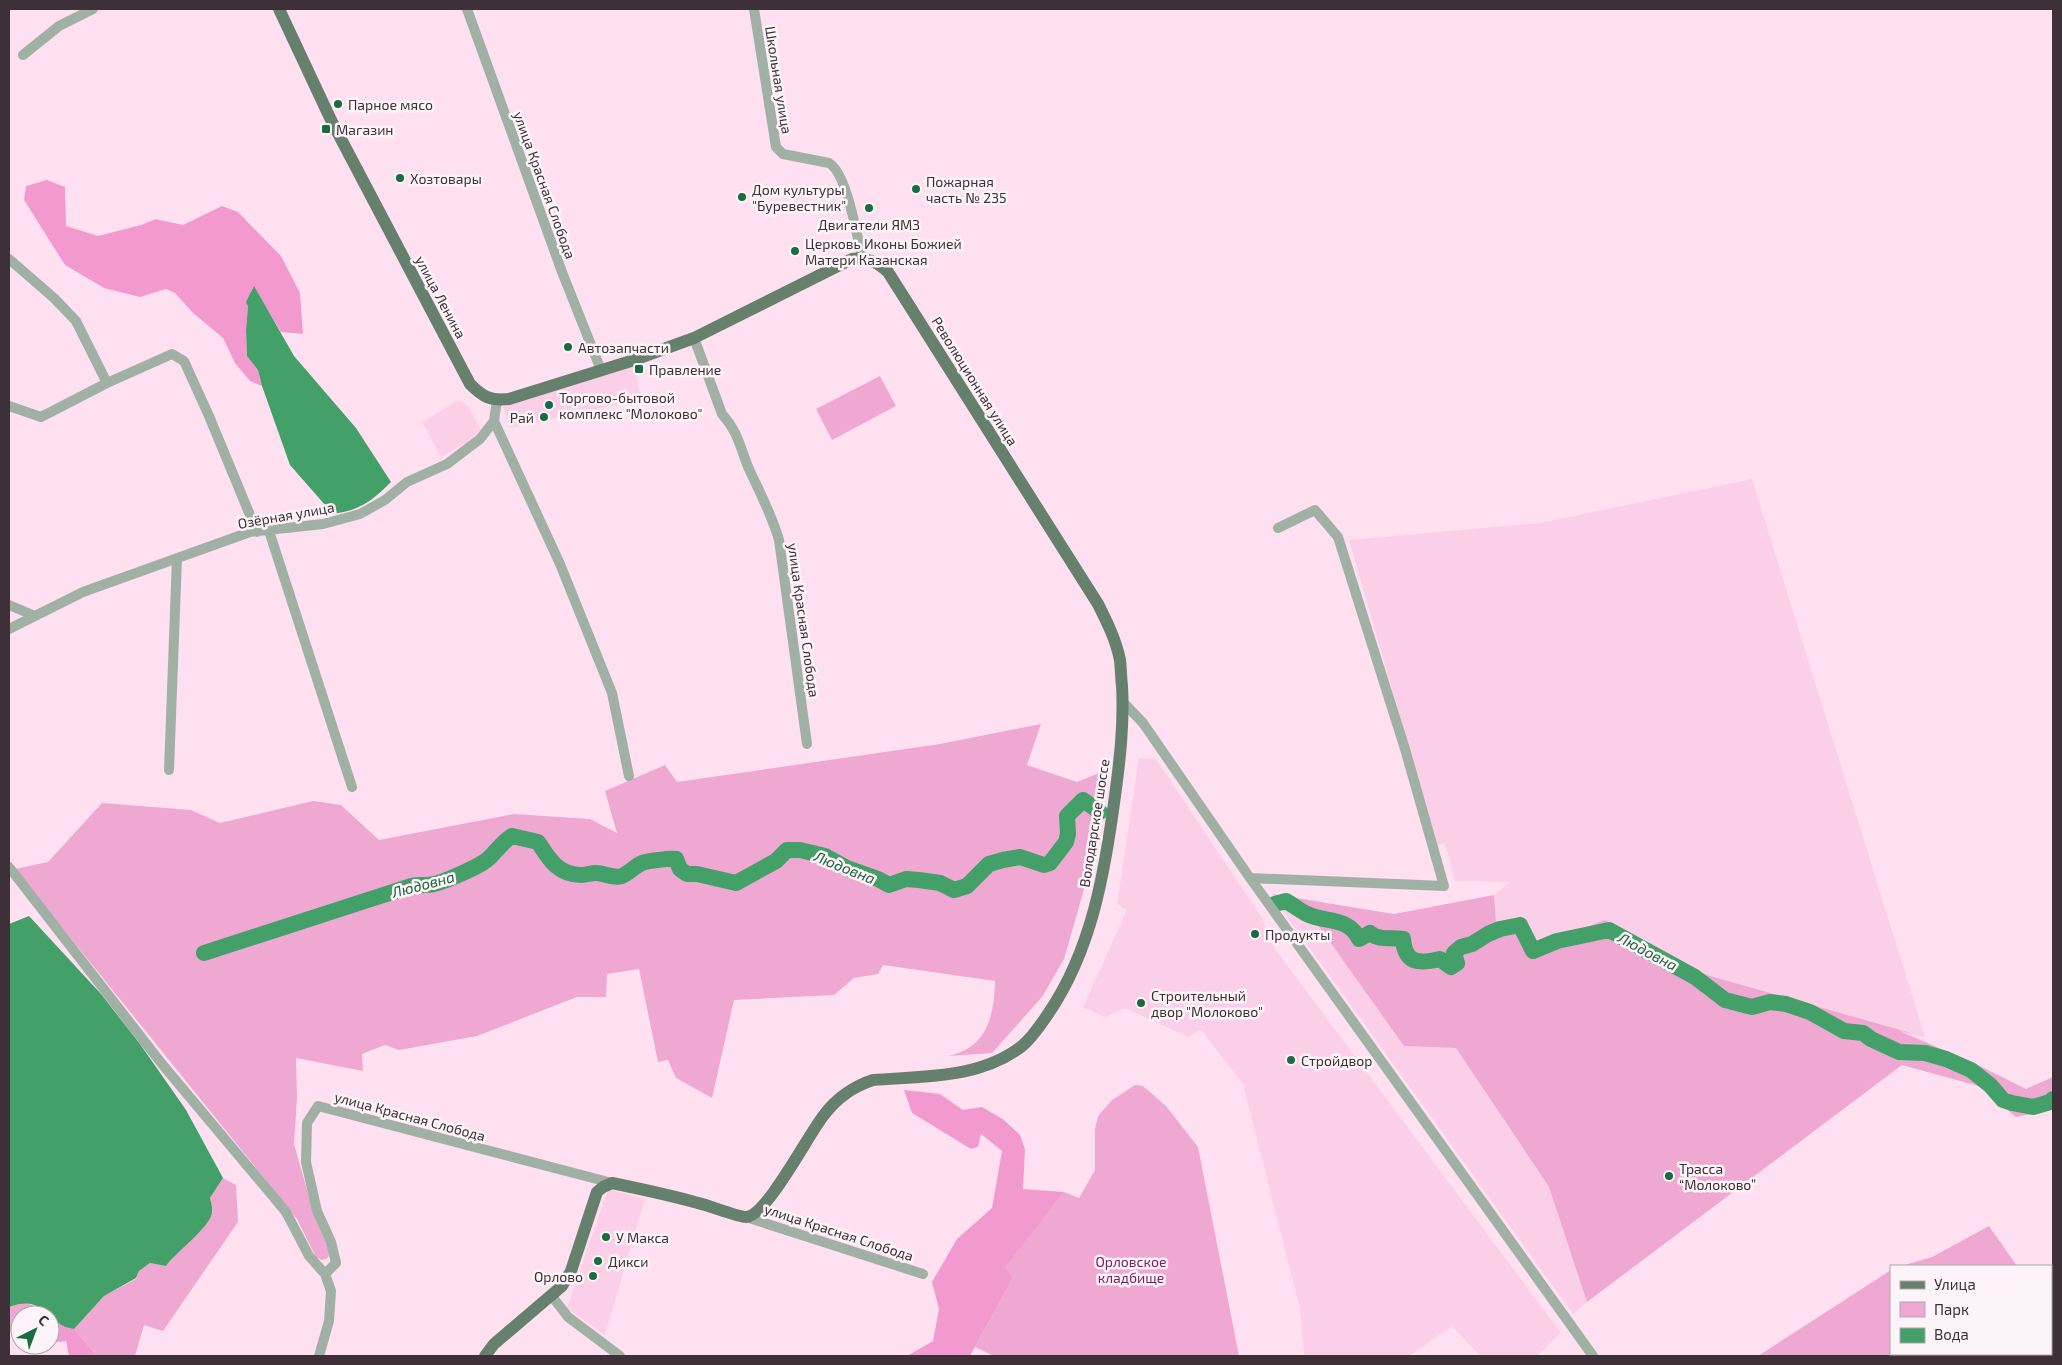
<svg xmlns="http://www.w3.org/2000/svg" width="2062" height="1365" font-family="'Exo 2',sans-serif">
	<rect width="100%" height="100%" fill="#fee0f0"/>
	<path fill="#fbcfe8" d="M634 365 641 399 510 428 503 406Z
		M459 400 468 406 481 430 467 442 441 457 422 422Z
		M1752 479 1925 1037 1700 973 1606 920 1534 947 1496 922 1494 895 1510 882 1455 881 1445 843 1437 845 1349 540 1540 523Z
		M1139 758 1156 759 1262 918 1275 949 1561 1333 1537 1356H1480L1452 1326 1409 1356H1304L1300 1309 1243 1084 1201 1030 1188 1037 1125 1008 1105 1017 1083 1007 1127 910 1117 904Z
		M1288 904 1315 921 1404 1046 1456 1048 1549 1187 1587 1302 1573 1314 1281 908Z
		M608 1189 645 1199 605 1335 567 1308Z"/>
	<path fill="#eea8d1" d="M880 376 896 406 832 440 816 409Z
		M1041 724 1027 765 1077 782 1104 771 1085 886 1064 959 1042 997 992 1053 948 1056C987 1048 994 1017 995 981L883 965 878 974 854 978 834 995 734 1000 712 1098 676 1078 668 1060 658 1062 639 969 607 974 606 997H577L477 1036 399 1050 385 1045 362 1054 363 1071 296 1058 297 1098 294 1144 315 1218 330 1252 328 1258 322 1260 316 1257 297 1219 15 869 48 862 102 803 191 810 220 823 313 801 341 805 379 840 514 814 590 819 617 833 605 791 665 765 677 782 940 744Z
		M1272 894 1394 914 1494 895 1496 922 1523 919 1534 947 1605 920 1700 973 1925 1037 1900 1031 1978 1065 2026 1089 2053 1077V1106L2037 1113 2016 1117 1978 1086 1902 1065 1587 1302 1549 1187 1456 1048 1404 1046 1315 921Z
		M1135 1085 1143 1086 1166 1106 1198 1147 1239 1356H994L975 1347 1013 1278 1004 1267 1064 1192 1079 1198 1095 1170V1129L1098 1116 1112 1100Z
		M223 1178 236 1185 238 1222 163 1331 144 1325 135 1356H97L74 1329 104 1296 136 1279 139 1271 150 1263 166 1266 213 1212 210 1198Z
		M1989 1226 2017 1266H1901L1932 1257Z
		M1891 1270V1354H2032L2031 1356H1758Z
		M23 1302 41 1308 40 1315H20V1331L9 1332V1307Z"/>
	<path fill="#f29acf" d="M47 180 65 187 66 226 98 236 141 225 156 219 183 225 222 206 238 212 281 256 300 293 303 334 281 332 253 287 248 306 246 330 247 356 258 370 262 386 250 381 235 363 223 338 193 313 175 293 166 289 140 297 104 288 65 265 24 200 26 186Z
		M904 1090 940 1094 963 1110 982 1107 1004 1120 1020 1135 1025 1149 1023 1189 1064 1192 1005 1267 1013 1278 970 1356H907L933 1341 939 1309 932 1282 957 1239 992 1208 1002 1151 981 1134 978 1147 971 1149 912 1113Z
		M41 1308 68 1328 74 1329 97 1356H69L66 1341 50 1343V1315H40Z"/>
	<path fill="#42a068" d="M254 286 294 356 356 428 391 482C372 501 360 510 333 514L290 465 262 386 258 370 247 356 246 330 248 306 246 302Z
		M29 916 101 994 140 1044 186 1110 223 1178 210 1198C211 1202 213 1209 212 1213 209 1228 176 1252 166 1266L150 1263 139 1271 136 1278 104 1296 74 1329C47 1326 46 1293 9 1307V924Z"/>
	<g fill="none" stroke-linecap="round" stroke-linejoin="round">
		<path stroke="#42a068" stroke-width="16" d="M1275 904 1286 901C1293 905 1299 910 1307 914 1326 923 1349 917 1359 939L1370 933C1380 941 1390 937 1403 939 1405 964 1419 964 1440 959L1451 967 1457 963 1454 953 1461 947 1472 944 1488 934 1500 929 1520 925 1533 951 1557 941 1609 930 1695 977 1725 1000 1752 1007 1770 1002 1786 1004 1810 1012 1844 1031 1863 1033 1871 1039 1899 1052 1925 1053 1946 1059 1971 1070 1990 1085 2003 1100 2012 1103 2033 1107 2050 1102 2053 1099
			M204 953 411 886C419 884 427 886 434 884 444 882 475 868 484 862 494 856 499 844 512 836L538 842C549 859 558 875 581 875 586 875 591 873 596 873 605 873 613 879 622 876 629 873 635 866 642 863 647 861 670 858 676 859L680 869 687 874H697L736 883 776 861 787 850H800L825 856 847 868 878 879 889 885 906 879 919 880 940 883 954 890 967 886 989 864 1003 860 1020 857 1044 865 1050 863 1066 842 1068 834 1067 816 1083 800 1100 812"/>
		<path stroke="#a1b0a5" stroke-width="10" d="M467 9 562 272 601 370
			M754 9 776 147 783 154 829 163C847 173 857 237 862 257
			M23 55 59 26 93 9
			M9 259 54 298 76 321 107 383 172 354 184 361 209 416 257 532
			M694 338 722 414C739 433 740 448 749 469 760 493 772 515 779 540L807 744
			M497 400 494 421 560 564 612 693 629 776
			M9 406 41 417 107 383
			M269 531 352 787
			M9 605 35 616
			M9 629 83 592 250 532 323 524 360 514 385 500 407 482 447 464 480 439 494 421
			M1122 701 1143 723 1250 878 1593 1356
			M169 770 177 558
			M9 867 162 1064 286 1212 309 1256 325 1274 331 1291 329 1321 319 1356
			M1250 878 1444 886 1405 749 1338 537 1315 510 1278 528
			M746 1217 923 1274
			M325 1274 336 1263 331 1242 317 1211 306 1162 307 1123 318 1106 612 1183
			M551 1295 568 1317 620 1356"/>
		<path stroke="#65806d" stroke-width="12" d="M279 9 331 120 470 384C483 397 490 401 509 399L631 361 694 338 852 259C867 257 877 262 888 272L1098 604C1107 622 1116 640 1120 660 1121 669 1121 678 1122 686 1124 724 1120 759 1115 796 1105 871 1092 950 1048 1014 1041 1024 1032 1038 1022 1046 980 1079 923 1076 873 1080 854 1086 836 1099 824 1115 809 1133 767 1216 746 1217 738 1217 708 1205 698 1203 670 1195 641 1189 612 1183L603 1187 597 1192 571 1271 562 1286 494 1344 485 1356"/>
	</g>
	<g fill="#176d3f" stroke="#fcf4f8" stroke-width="2">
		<circle cx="338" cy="104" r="5"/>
		<rect x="321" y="124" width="10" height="10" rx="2.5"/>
		<circle cx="400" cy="178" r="5"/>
		<circle cx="916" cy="189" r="5"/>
		<circle cx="742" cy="197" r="5"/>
		<circle cx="869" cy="208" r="5"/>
		<circle cx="795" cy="251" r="5"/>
		<circle cx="568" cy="347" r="5"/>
		<rect x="634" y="364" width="10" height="10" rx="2.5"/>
		<circle cx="549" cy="405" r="5"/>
		<circle cx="544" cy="417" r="5"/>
		<circle cx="1255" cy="934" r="5"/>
		<circle cx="1141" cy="1003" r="5"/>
		<circle cx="1291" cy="1060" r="5"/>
		<circle cx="1669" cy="1176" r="5"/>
		<circle cx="606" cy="1237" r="5"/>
		<circle cx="598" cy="1261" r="5"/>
		<circle cx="593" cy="1276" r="5"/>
	</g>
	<g text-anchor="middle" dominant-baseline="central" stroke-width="5" stroke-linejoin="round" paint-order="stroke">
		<g font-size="14" fill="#3e3038" stroke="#fcf4f8">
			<text transform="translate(779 80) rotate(81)">Школьная улица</text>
			<text transform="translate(545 185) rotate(70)">улица Красная Слобода</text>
			<text transform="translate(441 297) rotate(62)">улица Ленина</text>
			<text transform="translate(975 381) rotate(58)">Революционная улица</text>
			<text transform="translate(286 515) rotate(-10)">Озёрная улица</text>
			<text transform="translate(804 620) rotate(82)">улица Красная Слобода</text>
			<text transform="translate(1094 823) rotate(-81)">Володарское шоссе</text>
			<text transform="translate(410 1116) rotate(15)">улица Красная Слобода</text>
			<text transform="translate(839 1232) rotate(18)">улица Красная Слобода</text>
		</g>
		<g font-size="14" fill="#3e3038" stroke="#fcf4f8" text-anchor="start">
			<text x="348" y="104">Парное мясо</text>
			<text x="336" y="129">Магазин</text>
			<text x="410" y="178">Хозтовары</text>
			<text x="926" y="181">Пожарная<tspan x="926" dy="16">часть № 235</tspan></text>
			<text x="752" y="189">Дом культуры<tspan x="752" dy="16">"Буревестник"</tspan></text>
			<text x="869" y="224" text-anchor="middle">Двигатели ЯМЗ</text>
			<text x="805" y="243">Церковь Иконы Божией<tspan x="805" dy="16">Матери Казанская</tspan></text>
			<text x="578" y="347">Автозапчасти</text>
			<text x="649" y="369">Правление</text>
			<text x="559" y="397">Торгово-бытовой<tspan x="559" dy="16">комплекс "Молоково"</tspan></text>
			<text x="534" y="417" text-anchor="end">Рай</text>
			<text x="1265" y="934">Продукты</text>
			<text x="1151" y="995">Строительный<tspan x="1151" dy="16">двор "Молоково"</tspan></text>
			<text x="1301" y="1060">Стройдвор</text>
			<text x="1679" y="1168">Трасса<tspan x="1679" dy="16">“Молоково”</tspan></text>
			<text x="616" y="1237">У Макса</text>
			<text x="608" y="1261">Дикси</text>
			<text x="583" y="1276" text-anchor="end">Орлово</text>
		</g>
		<g font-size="14" fill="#7e185f" stroke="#fcf4f8">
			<text x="1131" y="1261">Орловское<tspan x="1131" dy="16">кладбище</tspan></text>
		</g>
		<g font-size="15" font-style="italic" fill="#20633c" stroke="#fcf4f8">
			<text transform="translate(845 867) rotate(22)">Людовна</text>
			<text transform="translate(423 884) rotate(-15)">Людовна</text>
			<text transform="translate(1648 951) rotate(28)">Людовна</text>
		</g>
	</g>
	<rect width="2062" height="1365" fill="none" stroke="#3e3038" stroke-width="20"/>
	<rect x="1890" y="1265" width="162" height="90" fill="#fcf4f8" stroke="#b0a6ab"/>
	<rect x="1900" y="1281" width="25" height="8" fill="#65806d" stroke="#b0a6ab"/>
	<text x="1934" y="1290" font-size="15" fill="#3e3038">Улица</text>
	<rect x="1900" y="1302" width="25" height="15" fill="#eea8d1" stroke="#b0a6ab"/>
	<text x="1934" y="1315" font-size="15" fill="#3e3038">Парк</text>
	<rect x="1900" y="1328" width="25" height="15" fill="#42a068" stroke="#b0a6ab"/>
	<text x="1934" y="1340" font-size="15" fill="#3e3038">Вода</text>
	<g transform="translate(35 1330) rotate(42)"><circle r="24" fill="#fcf4f8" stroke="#b0a6ab"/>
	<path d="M0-4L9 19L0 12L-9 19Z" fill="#176d3f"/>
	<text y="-8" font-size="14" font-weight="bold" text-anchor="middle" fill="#3e3038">С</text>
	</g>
</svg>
